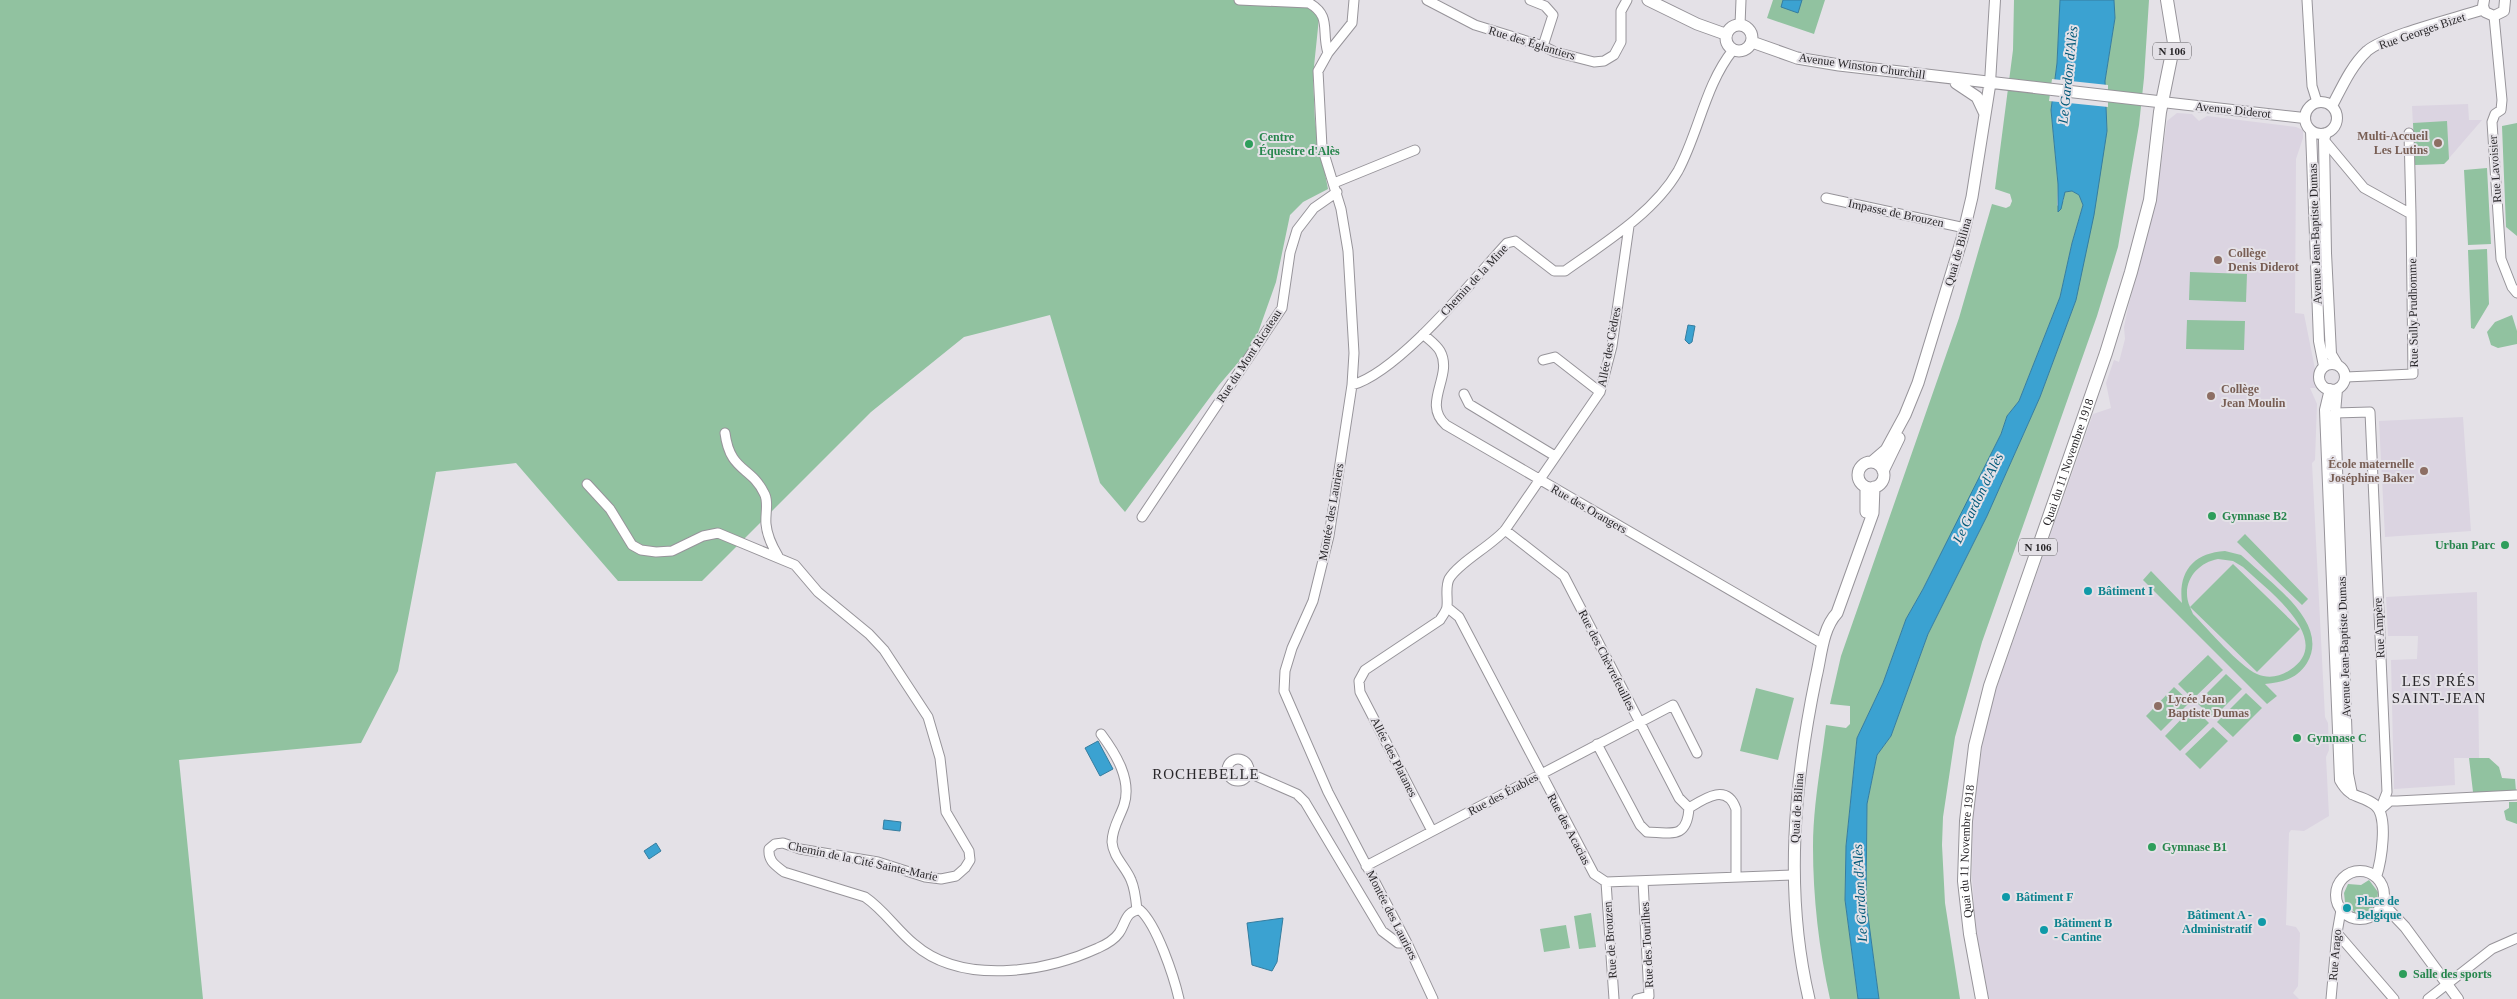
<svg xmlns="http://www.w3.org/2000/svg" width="2517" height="999" font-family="'Times New Roman',serif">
	<rect width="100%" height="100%" fill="#e4e1e7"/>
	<path fill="#dbd4e1" d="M2468 104 2469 120H2482L2444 164 2415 165 2412 106Z
		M2177 113 2192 114 2199 121 2207 116 2296 127 2303 130V138L2296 159 2295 313 2304 314 2315 369 2316 388H2310L2317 404 2315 460 2312 463 2325 717 2328 723 2329 750 2326 757 2329 816 2304 831 2291 830 2289 833 2286 925 2296 927 2300 933 2298 986 2293 993 2299 999H1989L1976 930 1972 878 1973 815 1983 740 1994 695 2093 414 2111 408 2106 383 2114 360 2119 362 2125 339 2124 327 2128 308 2157 193 2167 121Z
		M2463 417 2471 531 2385 537 2379 421Z
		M2477 592 2479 758H2454L2455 785 2394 789 2391 660 2417 659 2418 636H2388L2386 597Z"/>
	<path fill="#91c2a0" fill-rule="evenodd" d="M0 0H1302L1312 6 1319 18 1313 76 1315 122 1328 189 1303 202 1290 215 1276 282 1254 344 1219 385 1125 512 1100 483 1050 315 964 337 871 412 702 581H618L516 463 436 472 398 671 361 743 179 760 203 999H0Z
		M1773 0H1825L1814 34 1767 18Z
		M2014 0H2060L2057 63 2051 110 2058 184 2057 206 2064 200V192L2072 191 2079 195 2083 205 2072 243 2060 297 2019 401 2007 416 2001 434 1923 589 1906 619 1883 683 1857 738 1846 846 1845 900 1858 999H1830C1819 949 1813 898 1813 847 1813 806 1821 765 1826 725L1846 728 1850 724V706L1830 704 1841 656 1959 318 1992 204 2006 208 2010 206 2012 201 2010 194 1995 189 2013 50Z
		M2114 0H2149L2144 78 2139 125 2118 247 2097 316 1982 642 1955 737 1943 817 1942 845 1945 903 1960 999H1879L1866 902 1867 804 1877 755 1891 736 1928 634 1987 516 2040 397 2076 300 2107 131 2105 81 2115 18Z
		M2447 121 2449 159 2444 164 2415 165 2413 123Z
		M2517 123V236L2506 227 2502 126Z
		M2487 168 2491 244 2468 245 2464 170Z
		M2487 249 2489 304 2474 329 2471 328 2468 250Z
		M2190 272 2247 274 2246 302 2189 300Z
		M2512 315 2517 331V344L2498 348 2491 345 2487 332 2495 322Z
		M2187 320 2245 321 2244 350 2186 349Z
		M2245 534 2308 599 2302 605 2237 542Z
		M2225 551 2241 555 2249 562C2274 586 2330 624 2307 663 2297 679 2283 682 2265 684L2277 696 2267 704 2143 580 2151 571 2182 603C2178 572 2193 553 2225 551ZM2218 559 2233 561 2243 567C2265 588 2337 640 2290 670 2280 677 2268 679 2257 674 2239 666 2208 629 2193 614L2190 607 2257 672 2300 629 2233 564 2190 607C2180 584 2196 563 2218 559Z
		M2208 655 2223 670 2193 699 2178 684Z
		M2226 674 2242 689 2213 718 2197 703Z
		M2174 687 2190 702 2161 731 2146 716Z
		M1756 688 1794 698 1778 760 1740 751Z
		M2246 693 2262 708 2233 737 2217 722Z
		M2193 707 2209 723 2180 751 2165 736Z
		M2213 727 2228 741 2200 769 2185 754Z
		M2469 758H2489L2499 767 2502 778 2515 779 2516 791 2490 794 2473 792Z
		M2509 802H2517V824L2506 820 2504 811 2509 808Z
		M2369 880 2378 892 2377 902 2370 911 2355 913 2345 902 2344 893 2348 884 2361 885Z
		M1591 913 1596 947 1579 949 1574 916Z
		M1566 925 1570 948 1544 952 1540 929Z"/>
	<path fill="#3ba2d1" stroke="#367d9f" d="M1783 0H1802L1798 13 1781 7Z
		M2060 0H2114L2115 18 2105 81 2107 131 2094 215 2076 300 2040 397 1987 516 1928 634 1891 736 1877 755 1867 804 1866 901 1879 999H1858L1845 900 1846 846 1857 738 1883 683 1906 619 1923 589 2001 434 2007 416 2019 401 2060 297 2072 243 2083 205 2079 195 2072 191 2065 192 2061 209 2058 212V184L2051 110 2057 63Z
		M1688 325 1695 326 1692 342 1689 344 1685 340Z
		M1098 741 1113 769 1100 776 1085 748Z
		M884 820 901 822 900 831 883 829Z
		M656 843 661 851 649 859 644 851Z
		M1283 918 1277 962 1272 971 1252 965 1247 923Z"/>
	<path fill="#e4e1e7" d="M2052 79 2108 85V107L2049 101Z"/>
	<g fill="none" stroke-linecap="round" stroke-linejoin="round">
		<g stroke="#97949a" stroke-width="11">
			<path id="minor" d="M1239 0 1309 3C1332 16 1321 31 1328 53
				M1354 0 1352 23 1328 53 1318 71 1322 147 1341 209 1348 251 1354 353 1352 385 1329 536 1313 601 1292 648 1285 671 1284 691 1328 792 1407 943 1433 999
				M1427 0 1475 25 1543 46 1555 52 1594 62 1604 61 1614 55 1621 42V11L1627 0
				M1530 0 1545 6 1553 15 1543 46
				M2307 0 2312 86 2317 102
				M2494 16 2502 100 2501 110 2495 114 2492 122 2501 259 2512 287 2517 293
				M1740 25 1741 0
				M2409 133 2411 214
				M2324 140 2364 188 2411 214 2413 374 2346 377
				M1334 183 1415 150
				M1826 198 1965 228
				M1423 334C1428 339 1436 344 1440 351 1454 376 1421 403 1446 425L1823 644
				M1543 360 1555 357 1600 392
				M1352 385C1399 372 1473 280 1507 243L1515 241 1554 271H1565C1603 244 1654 213 1678 171 1699 132 1705 85 1733 50
				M1464 394 1469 404 1555 456
				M2335 413 2370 412 2387 792 2380 810
				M725 433C730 472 751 466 764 493 769 501 765 515 766 524 767 536 772 546 778 556
				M587 484 610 509 632 545 641 550 656 552 672 551 703 536 718 533 795 565 818 592 869 634 884 650 928 717 940 758 946 812 969 851 970 860 965 868 956 876 941 879 925 877 878 862 800 849 783 843 775 844 769 849C768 861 775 865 784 872L865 897C884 910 896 929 914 944 961 985 1044 973 1098 948 1105 945 1114 940 1119 933 1126 923 1125 911 1140 910 1157 925 1174 977 1179 999
				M1142 517 1282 308 1290 253 1297 230 1314 208 1337 192
				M1505 530 1564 576 1679 798 1689 808C1687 839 1672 833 1647 832L1640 825 1597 744
				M1448 608 1459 617 1594 874 1606 882 1793 875
				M1101 734C1116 754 1132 780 1124 805 1120 817 1112 828 1112 842 1113 857 1126 867 1131 880 1135 889 1136 900 1137 910
				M1227 770a11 11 0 1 1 22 0a11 11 0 1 1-22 0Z
				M1249 773 1297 794 1305 802 1382 931 1398 943H1407
				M1689 808C1705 798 1727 783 1736 809V877
				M2382 808 2390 801H2397L2517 795
				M1432 831 1360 692 1359 681 1365 670 1440 620C1442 616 1447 611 1447 606 1448 597 1445 588 1449 579 1458 563 1491 546 1505 530L1600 392 1612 346 1629 226
				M1366 866 1673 705 1697 753
				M1606 882 1614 999
				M2337 933 2394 999
				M1637 999 1649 996 1643 881
				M2331 999 2337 933 2341 910
				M2428 999 2492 949 2517 938"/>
		</g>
		<g stroke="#97949a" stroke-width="12">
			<path id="tertiary" d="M2484 0 2483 6 2485 12 2494 16 2504 11 2505 0
				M1990 83 1995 0
				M2162 102 2304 118
				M2305 118a16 16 0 1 1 32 0a16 16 0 1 1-32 0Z
				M2332 106C2342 87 2351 66 2367 51 2386 35 2457 18 2484 9
				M2311 131 2319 341 2324 366
				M2326 133 2324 140 2326 253 2331 354 2337 364
				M2319 377a13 13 0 1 1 26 0a13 13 0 1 1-26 0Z
				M2330 389 2325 410 2340 780C2351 800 2361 794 2375 805 2389 816 2381 862 2376 877
				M2337 389 2335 413 2348 774 2352 794
				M2336 895a24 24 0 1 1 48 0a24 24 0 1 1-48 0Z
				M2383 904 2405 927 2458 999"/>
		</g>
		<g stroke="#97949a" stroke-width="13">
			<path id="secondary" d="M1648 0 1697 24 1725 34
				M1726 38a13 13 0 1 1 26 0a13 13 0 1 1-26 0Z
				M1752 42 1797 58 1839 65 2162 102
				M1956 83 1977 97 1985 114
				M1872 462 1886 450 1905 415 1918 383 1962 239 1972 197 1990 83
				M1858 475a13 13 0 1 1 26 0a13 13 0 1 1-26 0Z
				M1883 471 1899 438
				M1866 512V487
				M1809 999C1784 893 1794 783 1816 677 1821 657 1822 629 1837 613L1873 513 1874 487"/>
		</g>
		<g stroke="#97949a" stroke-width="14">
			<g id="primary">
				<path id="s1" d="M1982 999 1970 934 1964 881 1966 821 1975 746 1990 686 2106 353 2131 272 2150 200 2160 112 2174 43 2167 0"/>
			</g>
		</g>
		<use href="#minor" stroke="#fff" stroke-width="9"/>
		<use href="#tertiary" stroke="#fff" stroke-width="10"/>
		<use href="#secondary" stroke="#fff" stroke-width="11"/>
		<use href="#primary" stroke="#fff" stroke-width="12"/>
	</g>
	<g fill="#8d6e63" stroke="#e4e1e7" stroke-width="2">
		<circle cx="2438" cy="143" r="5"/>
		<circle cx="2218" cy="260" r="5"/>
		<circle cx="2211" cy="396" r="5"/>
		<circle cx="2424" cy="471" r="5"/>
		<circle cx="2158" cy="706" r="5"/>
	</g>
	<g fill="#2e9e5b" stroke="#e4e1e7" stroke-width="2">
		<circle cx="1249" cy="144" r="5"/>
		<circle cx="2212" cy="516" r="5"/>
		<circle cx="2505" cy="545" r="5"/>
		<circle cx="2297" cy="738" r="5"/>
		<circle cx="2152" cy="847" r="5"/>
		<circle cx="2403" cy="974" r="5"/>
	</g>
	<g fill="#0f9aa8" stroke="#e4e1e7" stroke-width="2">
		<circle cx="2088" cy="591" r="5"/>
		<circle cx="2006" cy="897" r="5"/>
		<circle cx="2347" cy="908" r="5"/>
		<circle cx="2262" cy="922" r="5"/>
		<circle cx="2044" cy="930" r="5"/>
	</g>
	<g text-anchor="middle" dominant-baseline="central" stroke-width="4" stroke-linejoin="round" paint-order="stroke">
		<g fill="#e4e1e7" stroke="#615f63" stroke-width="1">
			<rect x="2153" y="42.5" width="38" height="17" rx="4"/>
			<rect x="2019" y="538.5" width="38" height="17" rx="4"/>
		</g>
		<g font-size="11" font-weight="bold" fill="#29272a">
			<text x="2172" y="51">N 106</text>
			<text x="2038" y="547">N 106</text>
		</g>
		<g font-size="12" fill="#29272a" stroke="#e4e1e7">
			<text transform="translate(2422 31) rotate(-19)">Rue Georges Bizet</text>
			<text transform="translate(1532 43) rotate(17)">Rue des Églantiers</text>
			<text transform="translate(1862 66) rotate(8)">Avenue Winston Churchill</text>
			<text transform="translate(2233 110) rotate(6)">Avenue Diderot</text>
			<text transform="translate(2495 169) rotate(-94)">Rue Lavoisier</text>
			<text transform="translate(1896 213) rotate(12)">Impasse de Brouzen</text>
			<text transform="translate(2315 234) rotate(-92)">Avenue Jean-Baptiste Dumas</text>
			<text transform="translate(1958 252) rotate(-74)">Quai de Bilina</text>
			<text transform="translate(1474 280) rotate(-47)">Chemin de la Mine</text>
			<text transform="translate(2413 313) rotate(-91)">Rue Sully Prudhomme</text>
			<text transform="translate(1609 347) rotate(-79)">Allée des Cèdres</text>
			<text transform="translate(1249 356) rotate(-57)">Rue du Mont Ricateau</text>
			<text stroke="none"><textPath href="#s1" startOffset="554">Quai du 11 Novembre 1918</textPath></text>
			<text transform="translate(1589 509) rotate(30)">Rue des Orangers</text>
			<text transform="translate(1331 512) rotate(-80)">Montée des Lauriers</text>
			<text transform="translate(2379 628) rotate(-93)">Rue Ampère</text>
			<text transform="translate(2344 647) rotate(-92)">Avenue Jean-Baptiste Dumas</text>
			<text transform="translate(1607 660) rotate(63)">Rue des Chèvrefeuilles</text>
			<text transform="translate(1394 757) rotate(63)">Allée des Platanes</text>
			<text transform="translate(1503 794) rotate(-28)">Rue des Érables</text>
			<text transform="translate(1797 808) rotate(-86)">Quai de Bilina</text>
			<text transform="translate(1569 829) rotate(62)">Rue des Acacias</text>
			<text stroke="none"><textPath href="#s1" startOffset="149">Quai du 11 Novembre 1918</textPath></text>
			<text transform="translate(863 861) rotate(12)">Chemin de la Cité Sainte-Marie</text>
			<text transform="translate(1392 915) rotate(63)">Montée des Lauriers</text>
			<text transform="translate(1610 940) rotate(-94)">Rue de Brouzen</text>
			<text transform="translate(1647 945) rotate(-93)">Rue des Tourilhes</text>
			<text transform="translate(2335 955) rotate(-85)">Rue Arago</text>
		</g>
		<g font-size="12" font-weight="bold" fill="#785e54" stroke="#e4e1e7" text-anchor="start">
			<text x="2428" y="136" text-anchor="end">Multi-Accueil<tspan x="2428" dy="14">Les Lutins</tspan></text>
			<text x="2228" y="253">Collège<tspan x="2228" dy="14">Denis Diderot</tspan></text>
			<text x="2221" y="389">Collège<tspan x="2221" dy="14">Jean Moulin</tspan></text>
			<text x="2414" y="464" text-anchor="end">École maternelle<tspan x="2414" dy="14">Joséphine Baker</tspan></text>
			<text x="2168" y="699">Lycée Jean<tspan x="2168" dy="14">Baptiste Dumas</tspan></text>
		</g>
		<g font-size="12" font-weight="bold" fill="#27864d" stroke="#e4e1e7" text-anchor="start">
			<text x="1259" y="137">Centre<tspan x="1259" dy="14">Équestre d'Alès</tspan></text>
			<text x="2222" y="516">Gymnase B2</text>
			<text x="2495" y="545" text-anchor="end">Urban Parc</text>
			<text x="2307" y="738">Gymnase C</text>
			<text x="2162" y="847">Gymnase B1</text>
			<text x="2413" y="974">Salle des sports</text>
		</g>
		<g font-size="12" font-weight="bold" fill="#0d838f" stroke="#e4e1e7" text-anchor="start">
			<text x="2098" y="591">Bâtiment I</text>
			<text x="2016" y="897">Bâtiment F</text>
			<text x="2357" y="901">Place de<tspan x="2357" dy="14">Belgique</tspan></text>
			<text x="2252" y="915" text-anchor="end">Bâtiment A -<tspan x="2252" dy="14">Administratif</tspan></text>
			<text x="2054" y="923">Bâtiment B<tspan x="2054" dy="14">- Cantine</tspan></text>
		</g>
		<g font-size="14" font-style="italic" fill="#015878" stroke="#e4e1e7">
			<text transform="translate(2068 75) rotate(-84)">Le Gardon d'Alès</text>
			<text transform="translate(1978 498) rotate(-64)">Le Gardon d'Alès</text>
			<text transform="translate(1860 893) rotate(-93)">Le Gardon d'Alès</text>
		</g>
		<g font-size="15" letter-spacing="1" fill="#29272a" stroke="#e4e1e7">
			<text x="2439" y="681">LES PRÉS<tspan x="2439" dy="17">SAINT-JEAN</tspan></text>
			<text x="1206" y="774">ROCHEBELLE</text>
		</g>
	</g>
</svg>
